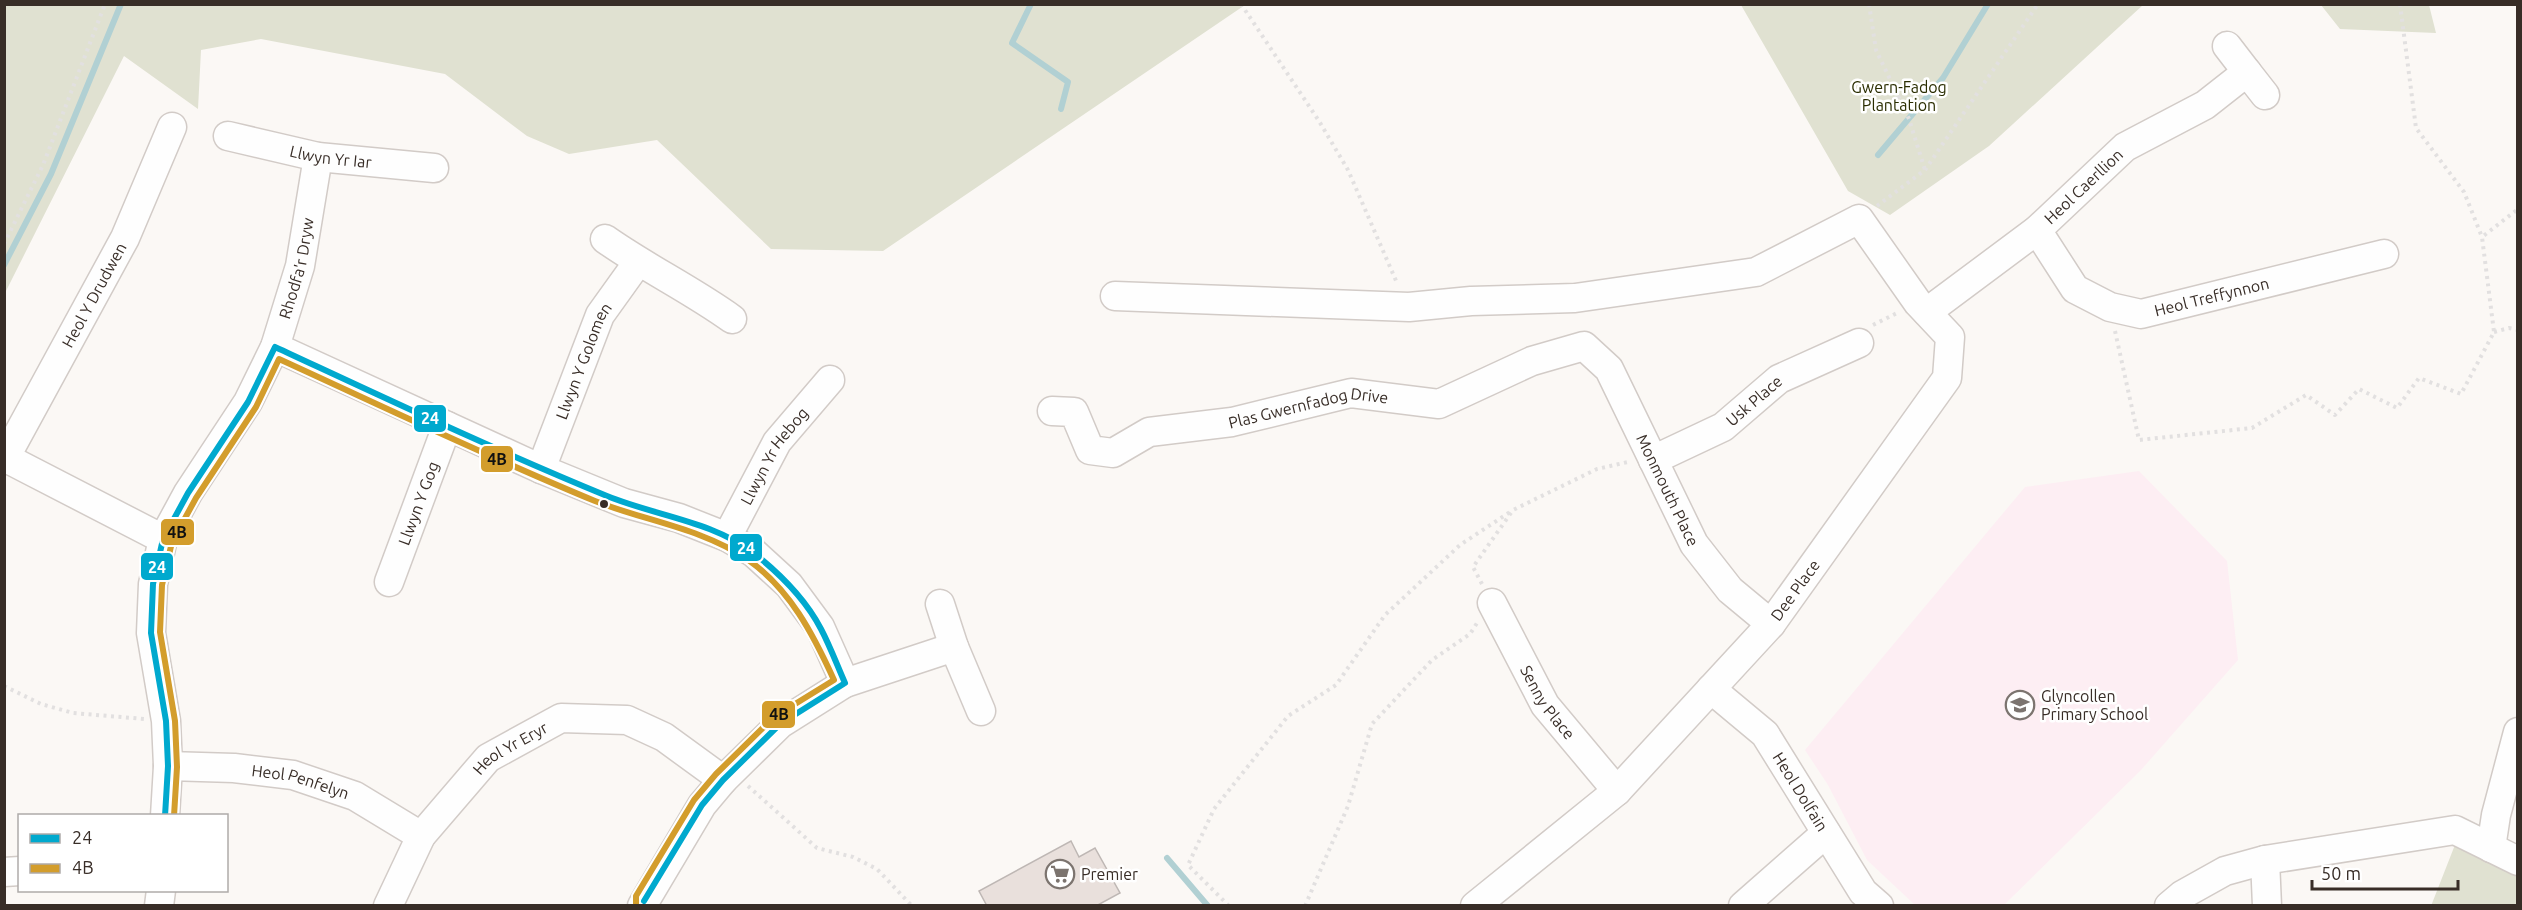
<svg xmlns="http://www.w3.org/2000/svg" width="2522" height="910" font-family="Ubuntu,sans-serif">
	<rect width="100%" height="100%" fill="#fbf8f5"/>
	<path fill="#fdeef3" d="M2139 471 2227 561 2238 660 2141 770 2004 905H1915L1867 860 1828 785 1805 750 2025 487Z"/>
	<path fill="#e0e1d1" d="M5 4H1245V5L883 251 771 249 657 140 569 154 527 136 445 74 261 39 201 50 198 109 124 56 5 293Z
		M1741 5H2143L1989 146 1890 215 1848 191Z
		M2321 5H2429L2436 33 2340 29Z
		M2460 832 2517 861V905L2431 906Z"/>
	<g fill="none" stroke-linecap="round" stroke-linejoin="round">
		<path stroke="#b1d0d3" stroke-width="6" d="M1031 4 1012 43 1068 82 1061 109
			M1878 155 1943 78 1988 4
			M4 265 51 174 121 4
			M1167 858 1208 906"/>
	</g>
	<path fill="#e9e0dc" stroke="#beb7b4" stroke-width="1.5" d="M1071 841 1079 857 1095 848 1120 893 1096 906H987L979 891Z"/>
	<g fill="none" stroke-linecap="round" stroke-linejoin="round">
		<g stroke="#d2cbc7" stroke-width="31">
			<g id="minor">
				<path d="M2227 46 2247 72"/>
				<path id="s1" d="M228 136 318 157 434 168"/>
				<path id="s2" d="M2037 230 2075 289 2110 307 2141 314 2384 254"/>
				<path d="M605 239C646 268 692 290 732 319"/>
				<path d="M1115 296 1409 307 1471 301 1575 298 1756 272 1859 219 1918 303 1950 337 1947 378 1771 624 1617 791 1475 906"/>
				<path id="s3" d="M1927 312 2037 230 2125 147 2205 105 2247 72 2265 95"/>
				<path d="M275 347 541 469 624 503 679 518 727 537 754 553 789 585 820 627 845 683"/>
				<path id="s4" d="M1052 411 1074 412 1090 450 1113 453 1149 432 1232 422 1351 393 1439 404 1532 361 1584 346 1609 369 1694 544 1730 590 1771 624"/>
				<path d="M6 458 163 539"/>
				<path id="s5" d="M4 460 125 238 172 127"/>
				<path id="s6" d="M1653 460 1723 427 1779 379 1859 343"/>
				<path id="s7" d="M541 469 600 315 638 262"/>
				<path id="s8" d="M727 537 777 442 830 380"/>
				<path id="s9" d="M389 582 447 426"/>
				<path id="s10" d="M1492 603 1545 705 1617 791"/>
				<path d="M940 604 954 647 981 711"/>
				<path id="s11" d="M1711 689 1765 734 1863 892 1879 906"/>
				<path id="s12" d="M168 766 234 768 293 775 355 796 421 836"/>
				<path id="s13" d="M165 816 168 766 166 721 151 633 153 584 163 539 188 493 248 402 275 347 300 266 318 157"/>
				<path d="M2491 848 2496 815 2518 732"/>
				<path d="M2265 860 2267 906"/>
				<path d="M4 872 20 871"/>
				<path d="M159 906 161 890"/>
				<path id="s14" d="M388 906 421 836 488 758 561 718 627 720 664 737 723 780"/>
				<path d="M642 906 702 805 723 780 780 724 845 683 954 647"/>
				<path d="M1743 906 1826 833"/>
				<path d="M2169 906 2182 895 2225 871 2265 860 2455 830 2518 861"/>
			</g>
		</g>
		<path stroke="#e2e0e0" stroke-width="4" stroke-dasharray="3 4.5" stroke-linecap="butt" d="M1241 4 1319 121 1348 170 1397 283
			M1869 4 1876 50 1909 119 1925 170
			M2400 4 2416 128 2464 192 2482 237
			M1877 206 1925 170 2038 4
			M4 244 43 165 105 4
			M1873 325 1899 312
			M2115 331 2139 440 2252 428 2306 395 2335 415 2359 389 2397 408 2419 378 2461 394 2494 332 2482 237 2518 209
			M2494 332 2509 328 2518 330
			M1482 584 1473 567 1513 510 1597 469 1628 462
			M4 686 41 704 73 713 145 719
			M748 786 817 848 853 857 877 869 912 906
			M1229 906 1188 865 1214 809 1288 716 1336 685 1385 615 1460 545 1510 512
			M1305 906 1348 806 1372 724 1432 660 1470 634 1477 623"/>
		<use href="#minor" stroke="#fefefe" stroke-width="28"/>
		<g stroke="#fff" stroke-width="10">
			<path id="bus-1" d="M275 347C385 398 495 450 607 496 656 516 713 521 755 554 780 574 806 600 821 629 830 646 837 665 845 683
				M165 816 168 766 166 721 151 633 153 584 163 539 188 493 248 402 275 347
				M644 901 702 805 723 780 780 724 845 683"/>
		</g>
		<g stroke="#fff" stroke-width="10">
			<path id="bus-2" d="M174 816 177 767 175 721 160 632 162 585 172 542 196 498 256 407 279 359C384 407 488 457 595 501 645 521 701 528 747 559 790 589 813 634 834 680L774 717 716 774 694 800 636 896V906"/>
		</g>
		<use href="#bus-1" stroke="#00a9ce" stroke-width="6"/>
		<use href="#bus-2" stroke="#d39d2c" stroke-width="6"/>
	</g>
	<defs>
		<g id="school-ring" transform="scale(1.5)"><circle r="9.5" fill="#fff" stroke="#7c746f" stroke-width="1.5"/><path d="M0-5L7-2L0 1L-7-2ZM-4 1L0 2.5L4 1V4Q0 6-4 4Z" fill="#7c746f"/></g>
		<g id="supermarket-ring" transform="scale(1.5)"><circle r="9.5" fill="#fff" stroke="#7c746f" stroke-width="1.5"/><path d="M-6-5.5h2.5l.6 2H6L4.5 2H-2.5L-4.4-4H-6ZM-1.5 3.2a1.3 1.3 0 1 0 .1 0ZM3 3.2a1.3 1.3 0 1 0 .1 0Z" fill="#7c746f"/></g>
	</defs>
	<g fill-rule="evenodd">
		<use href="#school-ring" x="2020" y="705"/>
		<use href="#supermarket-ring" x="1060" y="874"/>
	</g>
	<circle fill="#382d27" stroke="#fff" stroke-width="2" cx="604" cy="504" r="5"/>
	<g text-anchor="middle" dominant-baseline="central" stroke-width="5" stroke-linejoin="round" paint-order="stroke">
		<g font-size="16" fill="#2a2d01" stroke="#fff">
			<text x="1899" y="87">Gwern-Fadog<tspan x="1899" dy="18">Plantation</tspan></text>
		</g>
		<g font-size="16" fill="#382d27" stroke="#fff">
			<text stroke="none"><textPath href="#s1" startOffset="105">Llwyn Yr Iar</textPath></text>
			<text stroke="none"><textPath href="#s3" startOffset="201">Heol Caerllion</textPath></text>
			<text stroke="none"><textPath href="#s13" startOffset="584">Rhodfa'r Dryw</textPath></text>
			<text stroke="none"><textPath href="#s5" startOffset="188">Heol Y Drudwen</textPath></text>
			<text stroke="none"><textPath href="#s2" startOffset="214">Heol Treffynnon</textPath></text>
			<text stroke="none"><textPath href="#s7" startOffset="116">Llwyn Y Golomen</textPath></text>
			<text stroke="none"><textPath href="#s6" startOffset="118">Usk Place</textPath></text>
			<text stroke="none"><textPath href="#s4" startOffset="290">Plas Gwernfadog Drive</textPath></text>
			<text stroke="none"><textPath href="#s8" startOffset="94">Llwyn Yr Hebog</textPath></text>
			<text stroke="none"><textPath href="#s4" startOffset="748">Monmouth Place</textPath></text>
			<text stroke="none"><textPath href="#s9" startOffset="84">Llwyn Y Gog</textPath></text>
			<text transform="translate(1795 590) rotate(-54)">Dee Place</text>
			<text stroke="none"><textPath href="#s10" startOffset="114">Senny Place</textPath></text>
			<text stroke="none"><textPath href="#s14" startOffset="204">Heol Yr Eryr</textPath></text>
			<text stroke="none"><textPath href="#s12" startOffset="134">Heol Penfelyn</textPath></text>
			<text stroke="none"><textPath href="#s11" startOffset="138">Heol Dolfain</textPath></text>
		</g>
		<g font-size="16" fill="#382d27" stroke="#fff" text-anchor="start">
			<text x="2041" y="696">Glyncollen<tspan x="2041" dy="18">Primary School</tspan></text>
			<text x="1081" y="874">Premier</text>
		</g>
	</g>
	<g stroke="#fff" stroke-width="2">
		<rect x="413" y="404" width="34" height="29" rx="6" fill="#00a9ce"/>
		<rect x="480" y="445" width="34" height="28" rx="6" fill="#d39d2c"/>
		<rect x="160" y="518" width="35" height="28" rx="6" fill="#d39d2c"/>
		<rect x="729" y="533" width="34" height="29" rx="6" fill="#00a9ce"/>
		<rect x="140" y="552" width="34" height="29" rx="6" fill="#00a9ce"/>
		<rect x="761" y="700" width="35" height="29" rx="6" fill="#d39d2c"/>
	</g>
	<g font-size="16" text-anchor="middle" font-weight="bold" fill="#fff">
		<text x="430" y="424">24</text>
		<text x="746" y="554">24</text>
		<text x="157" y="573">24</text>
	</g>
	<g font-size="16" text-anchor="middle" font-weight="bold" fill="#111">
		<text x="497" y="465">4B</text>
		<text x="177" y="538">4B</text>
		<text x="779" y="720">4B</text>
	</g>
	<rect width="2522" height="910" fill="none" stroke="#382d27" stroke-width="12"/>
	<rect x="18" y="814" width="210" height="78" fill="#ffffff" stroke="#afaba9" stroke-width="1.5"/>
	<rect x="30" y="834" width="30" height="9" fill="#00a9ce" stroke="#afaba9" stroke-width="1.5"/>
	<text x="72" y="844" font-size="18" fill="#382d27">24</text>
	<rect x="30" y="864" width="30" height="9" fill="#d39d2c" stroke="#afaba9" stroke-width="1.5"/>
	<text x="72" y="874" font-size="18" fill="#382d27">4B</text>
	<path d="M2312 880v9h146v-9" fill="none" stroke="#382d27" stroke-width="3"/>
	<text x="2321" y="880" font-size="18" fill="#382d27" stroke="#ffffff" stroke-width="4.5" paint-order="stroke">50 m</text>
</svg>
